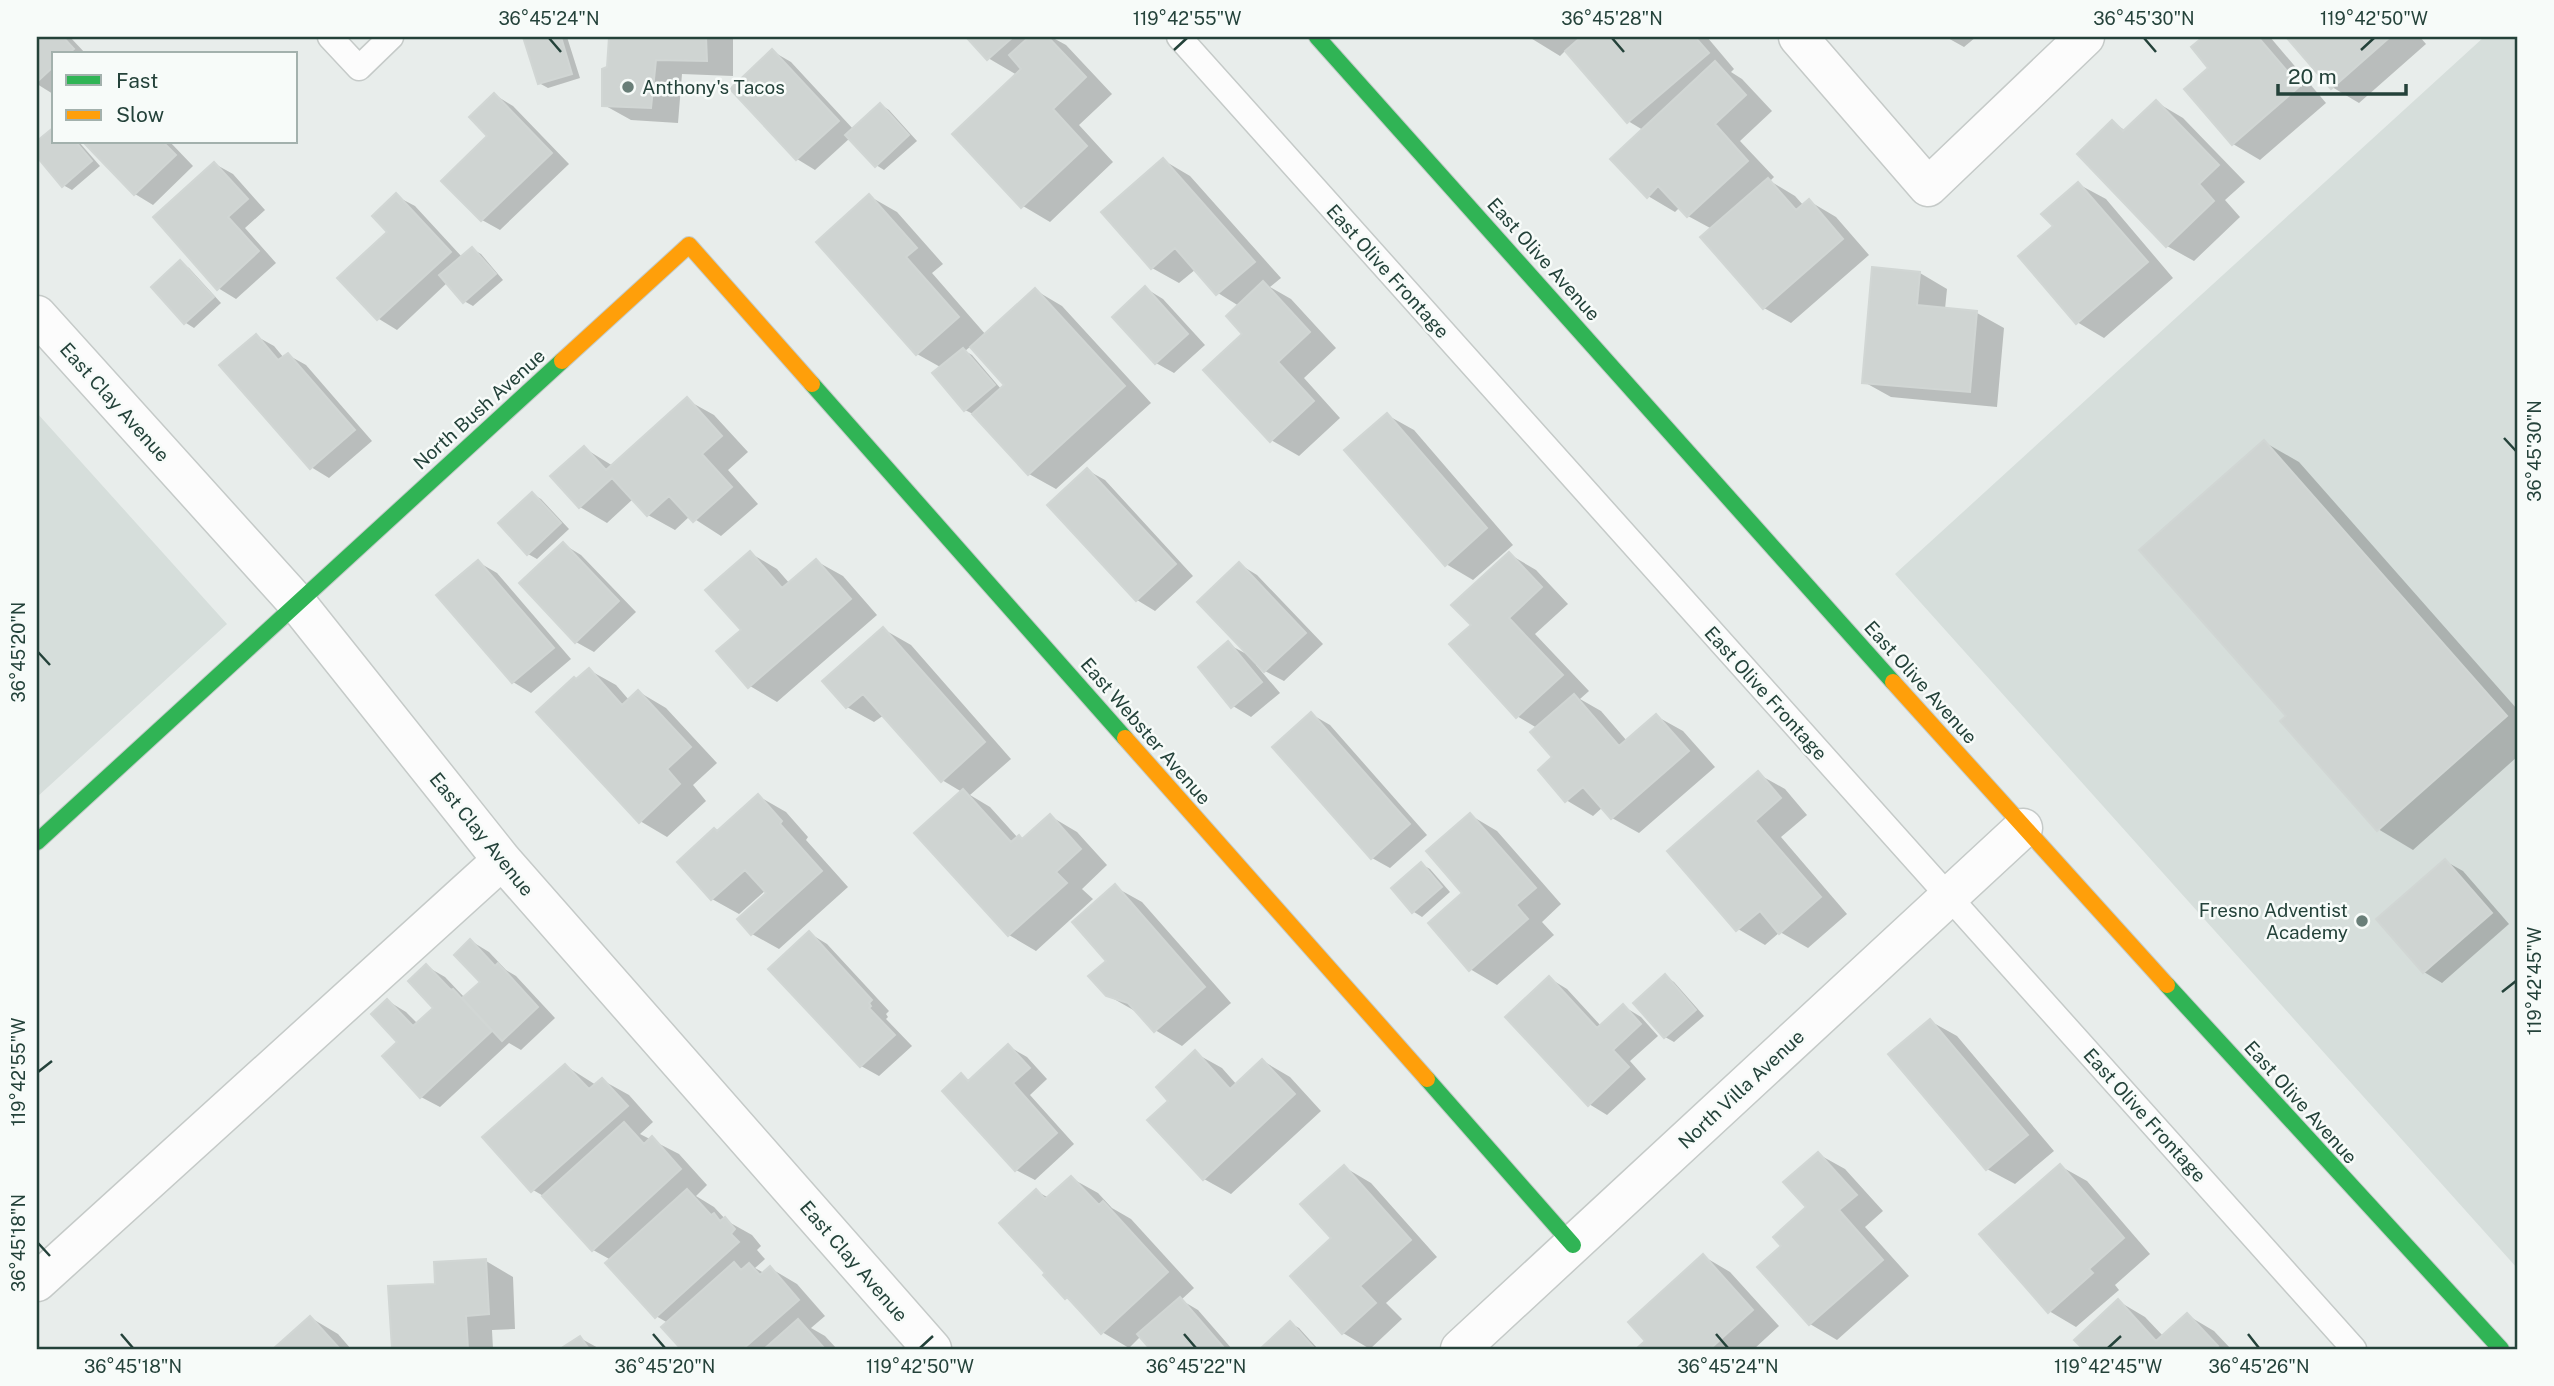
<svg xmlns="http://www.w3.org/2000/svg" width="2554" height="1386" font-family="'Public Sans',sans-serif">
	<rect width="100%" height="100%" fill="#e8edeb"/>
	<path fill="#d6dedb" d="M2484 37H2517V1268L1895 574Z
		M37 413 227 624 37 797Z"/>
	<path fill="#0003" fill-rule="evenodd" d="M37 37H70L86 54H54L53 94 37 84Z
		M525 37H567L580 78 548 88 539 83Z
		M610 37H733V76L682 74 678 123 631 120 604 105Z
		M969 37H1057L1055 39 1066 45 1112 94 1079 125 1113 162 1050 222 1023 206 1017 75 988 58Z
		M1529 37H1707L1734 69 1731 72 1742 79 1772 111 1740 141 1774 177 1770 181 1795 196 1804 206 1809 201 1836 217 1869 255 1791 323 1764 308 1712 229 1688 216 1680 207 1675 212 1648 196 1643 130 1628 121 1566 50 1560 56Z
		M1946 37H1976L1964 47Z
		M2206 37H2270L2326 103 2260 160 2233 144 2187 89 2211 68 2193 48Z
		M2288 37H2420L2426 44 2359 103 2332 87Z
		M772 51 791 62 854 130 881 105 889 110 917 141 884 170 876 165 850 138 815 170 797 159 732 89Z
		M495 95 513 106 569 164 500 230 482 220Z
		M2156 102 2183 118 2245 182 2225 200 2240 217 2194 261 2167 246 2112 122 2126 131Z
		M54 129V142H79L100 166 72 190 63 185 37 154V143Z
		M85 142H170L193 166 153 205 135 194Z
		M1163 160 1190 176 1281 278 1270 287 1291 299 1336 348 1304 378 1340 418 1299 456 1271 440 1239 306 1218 293 1196 269 1179 283 1152 268Z
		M215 164 233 174 265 210 245 228 276 263 236 299 218 288Z
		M2078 184 2106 199 2173 278 2104 338 2077 322 2055 227Z
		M396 196 415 206 462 257 472 249 481 254 503 280 473 306 464 301 448 282 397 330 379 319 340 278 389 232Z
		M869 196 897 212 943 264 932 273 986 335 1035 290 1062 306 1151 403 1056 489 1029 474 975 415 965 410 942 368 917 354ZM971 346 1006 385 1001 389 972 355 965 351Z
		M180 262 189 268 221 303 194 328 186 323Z
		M1920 273 1947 289 1945 309 1977 313 2004 328 1997 407 1891 397 1864 382Z
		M1145 288 1163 299 1205 345 1174 373 1156 363Z
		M256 336 274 346 284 358 288 355 306 365 372 441 329 478 311 467Z
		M687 400 714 415 748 452 728 470 758 504 721 536 690 516 675 530 648 515 633 499 607 523 580 507 553 477 584 448 613 466Z
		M1387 415 1414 430 1513 545 1473 580 1446 564Z
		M2264 442 2299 462 2517 709V757L2413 850 2378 829 2288 716Z
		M1087 470 1105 480 1193 576 1155 611 1137 600Z
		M532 494 541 499 569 529 537 559 528 554Z
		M563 544 581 555 636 612 594 652 576 642Z
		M750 553 777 569 790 584 816 561 843 576 877 615 777 702 750 686 743 630Z
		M1509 554 1536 570 1568 604 1535 634 1589 691 1580 699 1601 711 1627 741 1656 716 1683 731 1715 767 1639 833 1612 818 1603 807 1593 816 1566 800 1554 758 1537 728 1517 716 1473 625Z
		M478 562 497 573 571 659 531 693 513 682 439 595Z
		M1239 564 1257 575 1323 644 1284 681 1265 671 1258 663 1256 665 1280 693 1251 717 1233 706 1228 644 1250 656Z
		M883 629 911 645 1011 759 970 795 990 807 1018 838 1024 840 1050 816 1077 832 1107 865 1082 889 1093 899 1036 951 1009 935 962 792 942 780 884 715 874 722 847 707Z
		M589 670 616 685 629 700 639 692 666 708 717 763 693 785 706 801 667 837 640 821 577 681Z
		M1311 714 1330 725 1427 835 1390 868 1372 858Z
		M1758 774 1785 789 1807 815 1781 837 1847 914 1808 948 1780 932 1765 945 1738 929Z
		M758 796 786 812 808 837 806 840 848 887 779 949 752 934 769 894 766 890 739 914 712 899 718 833Z
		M1470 815 1497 831 1561 904 1542 922 1554 935 1497 985 1470 969 1464 893Z
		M2445 861 2463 871 2509 924 2442 983 2424 972Z
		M1421 864 1430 869 1450 892 1422 917 1414 912Z
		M1115 887 1142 902 1231 1003 1182 1046 1155 1030 1135 1011 1107 995Z
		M809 933 827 944 889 1011 886 1014 888 1017 886 1019 912 1046 879 1076 861 1066Z
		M471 941 489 952 506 970 516 976 555 1018 521 1050 509 1043 440 1107 421 1097 399 1042 388 1001 406 1012 418 1024 435 1008 426 966 445 977 465 998 482 982Z
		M1665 976 1674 982 1704 1016 1674 1042 1665 1037Z
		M1549 978 1567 989 1601 1026 1623 1006 1641 1017 1658 1036 1630 1061 1646 1079 1607 1115 1589 1104Z
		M1930 1021 1957 1036 2054 1151 2015 1184 1987 1169Z
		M1008 1046 1027 1057 1047 1079 1030 1095 1074 1144 1035 1180 1016 1170 944 1091 961 1075 970 1081Z
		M1195 1053 1222 1068 1237 1085 1263 1061 1290 1077 1321 1111 1231 1194 1204 1179 1170 1101Z
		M566 1066 596 1085 602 1080 629 1095 653 1122 640 1134 679 1154 707 1185 696 1196 714 1207 727 1221 752 1235 761 1246 757 1250 765 1259 755 1268 764 1273 770 1268 797 1284 825 1316 811 1328 825 1336 837 1349H683L663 1327 668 1323 656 1316 611 1260 593 1250 547 1198 533 1190Z
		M1818 1154 1845 1169 1883 1211 1865 1227 1909 1276 1837 1340 1810 1324 1783 1246 1809 1207Z
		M2060 1166 2087 1181 2150 1254 2115 1285 2119 1290 2076 1327 2049 1311Z
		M1344 1167 1371 1183 1437 1257 1386 1303 1402 1319 1370 1349 1343 1333 1334 1239Z
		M1071 1178 1098 1193 1112 1208 1131 1219 1194 1288 1181 1300 1198 1310 1232 1349H1153L1141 1336 1129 1348 1102 1332 1074 1302 1066 1298 1048 1273 1036 1191 1049 1198Z
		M1703 1256 1730 1272 1779 1326 1754 1349H1638L1647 1341Z
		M486 1261 513 1277 515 1329 492 1330 493 1349H393L390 1288 437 1286Z
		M2118 1301 2145 1317 2164 1337 2187 1315 2214 1331 2231 1349H2085L2077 1340Z
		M311 1318 338 1334 351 1349H276Z
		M1290 1323 1299 1328 1318 1349H1262Z
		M580 1338 600 1349H563Z"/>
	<path fill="#cfd4d2" stroke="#d1d6d4" stroke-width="2" d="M37 37H63L74 49 68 54H54V66L37 82Z
		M523 37H561L572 74 538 84Z
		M609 37H706L707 61 656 60 651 108 602 106V69L607 67Z
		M966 37H1013L987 60Z
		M1029 37H1048L1086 77 1053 109 1087 146 1021 208 952 134 1021 69 1009 55Z
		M1581 37H1695L1709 53 1627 123 1565 51Z
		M2203 37H2258L2300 86 2232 145 2184 89 2208 68 2191 47Z
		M2286 37H2390L2331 89Z
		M772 49 839 121 796 160 730 89Z
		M1715 61 1746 95 1715 124 1748 161 1687 217 1658 186 1647 198 1610 159Z
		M494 93 552 153 481 221 441 181 487 136 469 117Z
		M2156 100 2219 165 2199 184 2214 201 2166 247 2077 154 2112 120 2123 131Z
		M880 103 909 135 875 167 845 135Z
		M54 127V142H76L92 161 62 187 37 157V141Z
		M83 142H163L176 155 134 195Z
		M1163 158 1255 262 1216 295 1175 248 1151 269 1101 212Z
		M214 162 248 199 228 217 259 251 217 290 153 217Z
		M1768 178 1796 210 1809 199 1843 239 1763 309 1700 237Z
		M2078 182 2148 262 2076 324 2018 256 2053 226 2041 214Z
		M396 193 451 252 377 320 337 278 387 232 372 216Z
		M869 194 917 248 906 257 959 317 916 355 816 242Z
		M472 247 496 274 463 303 439 275Z
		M180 260 214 297 184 324 151 287Z
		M1872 267 1920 272 1917 305 1977 311 1970 392 1862 383Z
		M1263 281 1310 332 1278 362 1314 401 1270 442 1203 370 1242 334 1226 316Z
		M1145 286 1188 334 1155 364 1112 317Z
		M1035 288 1125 386 1028 475 972 414 1004 385 970 347Z
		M256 334 278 360 288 353 355 430 310 469 219 365Z
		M963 348 995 385 964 411 932 373Z
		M687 397 722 436 702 454 732 487 693 522 669 496 647 516 612 478 579 508 550 476 584 446 606 470Z
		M1387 413 1487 528 1445 566 1344 450Z
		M2264 440 2507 716 2377 831 2280 721 2286 716 2139 550Z
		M1087 468 1176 564 1136 601 1047 505Z
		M532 492 561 523 527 555 498 523Z
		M563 542 619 601 575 643 519 583Z
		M750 551 782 588 816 559 851 599 748 688 716 651 741 630 705 590Z
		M1509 552 1542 587 1509 618 1563 675 1516 718 1449 644 1471 625 1451 605Z
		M478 560 554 648 512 683 436 595Z
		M1239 562 1306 633 1264 672 1197 602Z
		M883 627 985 742 941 782 863 694 846 708 822 681Z
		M1228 641 1262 682 1231 708 1198 667Z
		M589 668 622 705 638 690 691 747 667 769 680 784 639 823 536 712 574 677 576 679Z
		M1574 694 1619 746 1656 714 1689 751 1611 819 1583 787 1565 802 1538 770 1552 757 1530 732Z
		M1311 712 1410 824 1371 859 1272 747Z
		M1758 771 1781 798 1755 821 1821 897 1779 934 1760 911 1736 931 1667 851Z
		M963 789 1011 842 1019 835 1022 839 1050 814 1081 849 1056 872 1067 883 1008 936 914 833Z
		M758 794 782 821 780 824 822 871 751 935 737 919 766 893 745 870 711 900 677 862 714 828 717 831Z
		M1470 813 1536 888 1516 905 1528 919 1469 971 1428 923 1462 893 1426 851Z
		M2445 859 2492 913 2423 973 2376 919Z
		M1421 862 1442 887 1412 913 1391 888Z
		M1115 884 1205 987 1154 1032 1128 1003 1106 996 1088 976 1106 961 1072 922Z
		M809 931 872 1000 869 1003 871 1006 869 1008 895 1035 860 1067 768 969Z
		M470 939 495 966 498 963 538 1007 502 1041 462 998 480 982 454 955Z
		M426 964 451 990 453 989 492 1031 420 1098 382 1056 397 1042 371 1014 387 999 413 1026 433 1008 408 981Z
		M1665 974 1696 1010 1664 1038 1633 1003Z
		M1549 976 1597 1028 1623 1004 1641 1024 1613 1050 1629 1067 1588 1106 1505 1017Z
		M1930 1019 2028 1135 1986 1170 1888 1054Z
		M1008 1044 1030 1068 1013 1083 1057 1133 1015 1171 942 1091 961 1073 968 1081Z
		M1195 1050 1230 1089 1262 1059 1295 1094 1203 1180 1147 1120 1168 1101 1156 1087Z
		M565 1064 589 1089 602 1078 628 1106 531 1192 482 1137Z
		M624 1122 644 1144 652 1136 681 1169 592 1251 542 1196Z
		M1818 1152 1857 1195 1839 1210 1883 1260 1809 1325 1757 1267 1781 1246 1773 1237 1806 1207 1783 1182Z
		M2060 1164 2124 1238 2089 1269 2093 1273 2048 1313 1979 1234Z
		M1344 1165 1411 1240 1360 1286 1376 1303 1342 1334 1290 1276 1331 1238 1300 1204Z
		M1071 1176 1099 1205 1103 1201 1168 1272 1101 1334 1067 1297 1065 1299 1043 1275 1045 1273 999 1223 1036 1189 1045 1199Z
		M687 1189 711 1215 714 1213 720 1221 725 1217 735 1229 731 1234 739 1242 655 1318 605 1263Z
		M1703 1254 1753 1310 1710 1349H1636L1645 1341 1628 1322Z
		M486 1259 489 1314 466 1316 468 1349H392L388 1286 435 1284 434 1262Z
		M734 1262 741 1270 749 1263 760 1275 770 1266 799 1300 743 1349H681L661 1327Z
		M1180 1297 1225 1349H1150L1137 1334Z
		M2118 1299 2156 1341 2187 1313 2218 1346 2215 1349H2083L2074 1340Z
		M310 1316 340 1349H273Z
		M798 1319 825 1349H764Z
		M1290 1321 1315 1349H1260Z
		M580 1336 589 1349H560Z"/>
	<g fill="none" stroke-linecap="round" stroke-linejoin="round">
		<g stroke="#c5cac8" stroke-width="27">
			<path id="lane" d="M330 37 359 68 391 37
				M1179 37 2354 1349"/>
		</g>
		<g stroke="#c5cac8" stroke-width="41">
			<path id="street" d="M1798 37 1928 187 2085 37
				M37 315 297 603 502 860 932 1349
				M37 1282 502 860
				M1460 1349 2023 828"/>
		</g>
		<g stroke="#c3cbc8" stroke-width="18">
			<path id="fast" d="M1317 37 1893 682
				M812 384 1125 738
				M37 842 562 361
				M2167 985 2501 1349
				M1427 1079 1573 1245"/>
		</g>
		<g stroke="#c3cbc8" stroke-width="18">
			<path id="slow" d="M562 361 689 245 812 384
				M1893 682 2167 985
				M1125 738 1427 1079"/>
		</g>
		<use href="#lane" stroke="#fcfcfc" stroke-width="24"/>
		<use href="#street" stroke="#fcfcfc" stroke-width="38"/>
		<use href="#fast" stroke="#30b455" stroke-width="16"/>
		<use href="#slow" stroke="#ff9f0a" stroke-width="16"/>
	</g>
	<path fill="none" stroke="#24423a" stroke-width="2.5" d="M549 38 561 52M1612 38 1624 52M2144 38 2156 52M1174 50 1187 38M2361 50 2374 38M2504 438 2516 451M38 652 50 665M2502 992 2516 981M38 1072 52 1061M38 1243 50 1256M121 1334 133 1348M653 1334 665 1348M1184 1334 1196 1348M1716 1334 1728 1348M2248 1334 2259 1348M920 1348 933 1336M2108 1348 2121 1336"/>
	<g fill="#697e78" stroke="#f7fbf9" stroke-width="2.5">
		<circle cx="628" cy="87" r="7"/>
		<circle cx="2362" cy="921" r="7"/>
	</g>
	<g text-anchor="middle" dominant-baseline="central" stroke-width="5" stroke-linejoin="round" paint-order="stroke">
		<g font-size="19" fill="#24423a" stroke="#f7fbf9" text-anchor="start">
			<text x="642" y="87">Anthony's Tacos</text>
			<text x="2348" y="910" text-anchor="end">Fresno Adventist<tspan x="2348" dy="22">Academy</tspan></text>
		</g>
		<g font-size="19" fill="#24423a" stroke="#f7fbf9">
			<text transform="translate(1544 259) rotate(48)">East Olive Avenue</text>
			<text transform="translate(1388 271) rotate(48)">East Olive Frontage</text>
			<text transform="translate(115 402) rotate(48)">East Clay Avenue</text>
			<text transform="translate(479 409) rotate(-42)">North Bush Avenue</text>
			<text transform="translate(1921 682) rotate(48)">East Olive Avenue</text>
			<text transform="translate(1766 693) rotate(48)">East Olive Frontage</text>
			<text transform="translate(1146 731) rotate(49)">East Webster Avenue</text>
			<text transform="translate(482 834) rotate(51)">East Clay Avenue</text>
			<text transform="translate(1741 1089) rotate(-43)">North Villa Avenue</text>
			<text transform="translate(2301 1102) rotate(48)">East Olive Avenue</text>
			<text transform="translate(2145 1115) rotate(48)">East Olive Frontage</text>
			<text transform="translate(854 1261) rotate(49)">East Clay Avenue</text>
		</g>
	</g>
	<rect width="2554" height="1386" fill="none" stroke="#f7fbf9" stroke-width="77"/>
	<rect x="52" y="52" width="245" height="91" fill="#f7fbf9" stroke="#a3b1ad" stroke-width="2"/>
	<rect x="66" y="75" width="35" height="10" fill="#30b455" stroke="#a3b1ad" stroke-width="2"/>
	<text x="116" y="88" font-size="21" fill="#24423a">Fast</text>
	<rect x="66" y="110" width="35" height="10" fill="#ff9f0a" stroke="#a3b1ad" stroke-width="2"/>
	<text x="116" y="122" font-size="21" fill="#24423a">Slow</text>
	<path d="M2278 84v10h128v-10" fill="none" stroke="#24423a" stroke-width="3.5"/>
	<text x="2288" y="84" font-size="21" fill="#24423a" stroke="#f7fbf9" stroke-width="5" paint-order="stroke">20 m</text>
	<rect x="38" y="38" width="2478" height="1310" fill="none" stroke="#24423a" stroke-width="2.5"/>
	<g font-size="18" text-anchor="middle" fill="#24423a">
		<text x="549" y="25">36°45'24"N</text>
		<text x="1187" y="25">119°42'55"W</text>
		<text x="1612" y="25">36°45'28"N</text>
		<text x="2144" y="25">36°45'30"N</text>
		<text x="2374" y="25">119°42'50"W</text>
		<text transform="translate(2535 451) rotate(-90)" y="6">36°45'30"N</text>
		<text transform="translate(19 652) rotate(-90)" y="6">36°45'20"N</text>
		<text transform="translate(2535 981) rotate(-90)" y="6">119°42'45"W</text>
		<text transform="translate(19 1072) rotate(-90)" y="6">119°42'55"W</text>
		<text transform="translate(19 1243) rotate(-90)" y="6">36°45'18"N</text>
		<text x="133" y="1373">36°45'18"N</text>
		<text x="665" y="1373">36°45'20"N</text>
		<text x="920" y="1373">119°42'50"W</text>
		<text x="1196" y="1373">36°45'22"N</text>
		<text x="1728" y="1373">36°45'24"N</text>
		<text x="2108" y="1373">119°42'45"W</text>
		<text x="2259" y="1373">36°45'26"N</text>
	</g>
</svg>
